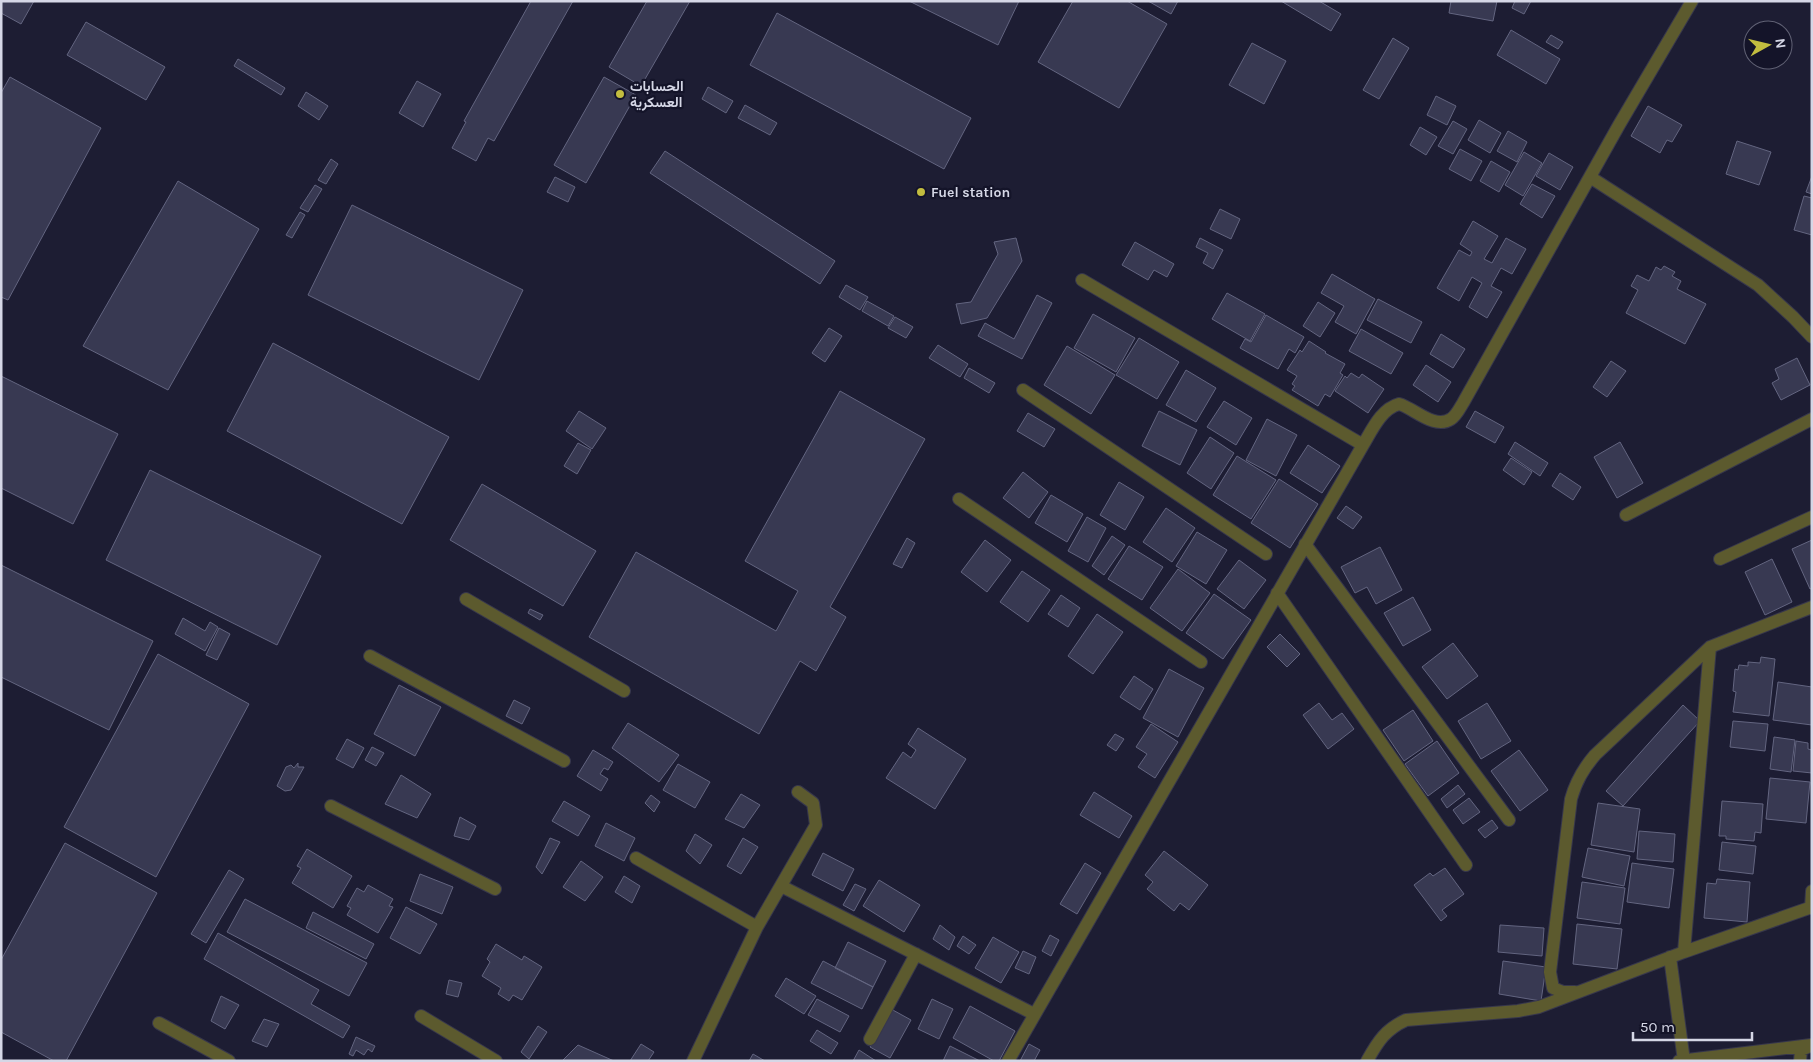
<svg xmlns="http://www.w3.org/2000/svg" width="1813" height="1062" font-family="Karla,Vazirmatn,sans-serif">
	<rect width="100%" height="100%" fill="#1d1d33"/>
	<path fill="#383952" stroke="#636580" d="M1 1H34L21 24 1 13Z
		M531 1H573L494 141 488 138 476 161 452 148 466 122 464 121Z
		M647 1H690L641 86 609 67Z
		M909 1H1019L998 45Z
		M1073 1H1127L1167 24 1119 108 1038 62Z
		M1148 1H1178L1171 14Z
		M1281 1H1319L1341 14 1331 31Z
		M1451 1H1497L1493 21 1449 13Z
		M1515 1H1531L1524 14 1512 8Z
		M777 13 971 118 944 169 750 65Z
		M86 22 165 67 146 100 67 55Z
		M1511 30 1560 59 1546 84 1497 55Z
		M1551 35 1563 42 1558 49 1546 42Z
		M1393 38 1409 48 1379 99 1363 90Z
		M1252 43 1286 61 1264 104 1229 85Z
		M238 59 285 88 281 95 234 66Z
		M10 77 101 128 8 300 1 297V93Z
		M604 77 636 95 586 183 554 165Z
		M417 81 441 94 423 127 399 113Z
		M708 87 733 101 726 113 702 99Z
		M306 92 328 106 319 120 298 106Z
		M1436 96 1456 106 1447 125 1427 115Z
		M745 105 777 123 770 135 738 118Z
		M1648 106 1682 125 1672 142 1667 140 1660 153 1631 136Z
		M1479 120 1501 133 1490 153 1468 140Z
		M1453 121 1467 129 1453 154 1438 146Z
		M1420 127 1437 137 1426 155 1410 145Z
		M1508 131 1527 142 1517 162 1497 151Z
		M1737 141 1771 152 1759 185 1726 174Z
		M1460 149 1482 161 1471 181 1449 169Z
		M665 151 835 261 820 284 650 173Z
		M1524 152 1542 163 1523 196 1505 185Z
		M1549 153 1573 167 1560 190 1536 176Z
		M331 159 338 164 326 184 318 180Z
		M1491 161 1510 172 1499 192 1480 181Z
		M1812 176V194L1806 192Z
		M555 177 575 187 568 202 547 192Z
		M178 181 259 229 168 390 83 346Z
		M1532 184 1555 196 1542 218 1520 204Z
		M315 185 322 189 308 212 300 208Z
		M1804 196 1812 198V235L1794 230Z
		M352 205 523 290 479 380 308 295Z
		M1220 209 1240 219 1231 239 1210 229Z
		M300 212 305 215 292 238 286 235Z
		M1473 221 1498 236 1484 259 1492 263 1506 238 1526 249 1512 274 1501 268 1491 286 1502 292 1487 318 1469 307 1482 283 1472 277 1459 301 1437 288 1459 250 1470 256 1472 252 1460 244Z
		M1016 238 1022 261 987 318 961 324 956 304 971 302 998 254 994 242Z
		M1200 238 1223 250 1213 269 1203 263 1208 253 1196 247Z
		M1135 242 1174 264 1167 277 1154 270 1148 280 1122 265Z
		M1664 266 1675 272 1672 276 1681 281 1677 289 1706 304 1685 344 1626 313 1638 290 1631 286 1637 275 1649 281 1656 267 1661 270Z
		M1332 274 1375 299 1356 334 1335 322 1344 306 1321 293Z
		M846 285 868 297 860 310 839 297Z
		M1227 293 1265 314 1250 341 1212 319Z
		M1037 295 1052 303 1022 359 978 336 985 323 1014 339Z
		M1378 299 1422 322 1411 343 1367 320Z
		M867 301 894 316 888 326 862 311Z
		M1318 302 1335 313 1320 337 1303 326Z
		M1093 314 1135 338 1116 372 1074 348Z
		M1266 315 1304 337 1295 353 1289 349 1278 369 1240 348 1245 339 1251 342Z
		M895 317 913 327 906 338 888 328Z
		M829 328 842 336 825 362 812 353Z
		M1361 329 1403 353 1391 374 1349 351Z
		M1441 334 1465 349 1453 368 1430 354Z
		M1139 338 1179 362 1157 399 1116 375Z
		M1309 341 1326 352 1325 353 1345 364 1340 373 1343 375 1330 397 1325 394 1318 406 1292 390 1295 386 1292 384 1297 376 1287 370 1300 350 1302 352Z
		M273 343 449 437 402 524 227 431Z
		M938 345 968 364 960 377 929 358Z
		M1067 346 1115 375 1091 414 1044 385Z
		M1797 358 1810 385 1781 400 1772 383 1779 379 1775 369Z
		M1611 361 1626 371 1607 397 1593 387Z
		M1426 365 1451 382 1438 402 1413 385Z
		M969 368 995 383 989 393 964 378Z
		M1186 370 1216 388 1196 422 1166 405Z
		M1351 373 1359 378 1362 374 1384 389 1368 413 1335 391 1345 376 1347 378Z
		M1 376 118 434 73 524 1 488Z
		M840 391 925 439 830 607 846 617 816 671 800 661 759 734 589 637 636 552 776 631 798 591 745 561Z
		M1224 401 1252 418 1236 445 1207 427Z
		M579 411 606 428 592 449 566 431Z
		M1159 411 1197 430 1180 465 1142 446Z
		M1475 411 1504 427 1495 443 1466 427Z
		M1028 413 1055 429 1044 447 1017 431Z
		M1267 419 1297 435 1276 476 1246 460Z
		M1210 437 1234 453 1211 489 1187 473Z
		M1515 442 1548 463 1540 476 1508 454Z
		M1620 442 1643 483 1617 498 1594 457Z
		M578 443 591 450 577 474 564 466Z
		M1308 445 1340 466 1322 493 1290 473Z
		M1237 456 1276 480 1251 519 1213 495Z
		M1511 458 1532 472 1524 485 1503 470Z
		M150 470 321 556 277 645 106 560Z
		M1023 472 1048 492 1029 518 1003 498Z
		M1560 473 1581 487 1573 500 1552 486Z
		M1279 479 1318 504 1290 548 1251 523Z
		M1119 482 1144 497 1125 530 1100 515Z
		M482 484 596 551 563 606 450 540Z
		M1051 495 1083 514 1067 542 1035 523Z
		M1346 506 1362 517 1353 529 1337 518Z
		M1166 508 1195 528 1172 562 1143 542Z
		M1087 517 1106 528 1088 562 1068 551Z
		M1197 532 1227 550 1206 584 1176 566Z
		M1112 536 1125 545 1104 575 1092 566Z
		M907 538 915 543 902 568 893 564Z
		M985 540 1011 560 987 592 961 572Z
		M1812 540V588L1810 589 1792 549Z
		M1129 546 1163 567 1142 600 1108 579Z
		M1380 547 1402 590 1376 604 1367 587 1355 593 1341 567Z
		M1772 559 1792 602 1765 615 1745 572Z
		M1239 560 1266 580 1244 609 1217 589Z
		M1 565 153 641 109 730 1 677Z
		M1178 569 1210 593 1182 631 1150 608Z
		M1022 571 1050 590 1028 622 1000 602Z
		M1214 594 1251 620 1223 659 1186 633Z
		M1061 595 1080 608 1068 627 1048 614Z
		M1413 597 1431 630 1403 646 1384 613Z
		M530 609 543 615 540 620 528 613Z
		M1097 614 1123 632 1093 674 1068 656Z
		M183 618 205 631 210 622 218 627 205 651 175 634Z
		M219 628 230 634 217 660 206 655Z
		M1280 634 1300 654 1287 667 1267 647Z
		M1453 643 1478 676 1447 699 1422 667Z
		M158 654 249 704 156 877 64 827Z
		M1761 657 1775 659 1769 716 1733 712 1736 692 1733 691 1735 669 1738 670 1739 665 1748 666V662L1760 663Z
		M1169 669 1204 688 1178 737 1143 718Z
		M1134 676 1153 689 1140 710 1120 697Z
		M1778 682 1812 687V725L1773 720Z
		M399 685 441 707 415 756 374 734Z
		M514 700 530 708 522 724 506 716Z
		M1319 703 1332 720 1342 713 1354 729 1328 749 1303 715Z
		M1487 703 1511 741 1481 759 1458 721Z
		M1683 705 1700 721 1623 806 1606 791Z
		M1413 710 1433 741 1404 761 1383 730Z
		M1733 721 1768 724 1765 751 1730 747Z
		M628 723 679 755 659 782 612 748Z
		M1151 724 1178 742 1155 778 1138 767 1147 754 1136 747Z
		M918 728 966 759 935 809 886 778 903 752 911 758 916 750 908 744Z
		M1115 734 1124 739 1116 751 1107 745Z
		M1774 737 1795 740 1791 772 1770 769Z
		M347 739 364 748 353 768 336 759Z
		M1437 741 1459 773 1428 796 1405 764Z
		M1796 741 1808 743V749L1812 750V773L1793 771Z
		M372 747 384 753 376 766 365 760Z
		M593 750 613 762 608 770 604 768 600 774 608 779 601 791 577 776Z
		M1519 750 1548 790 1520 811 1491 771Z
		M298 763V767H304L291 790 285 791 277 786 286 767 291 765 294 768Z
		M678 764 710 782 695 808 663 790Z
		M401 775 431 794 417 818 385 804Z
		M1770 778 1810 782 1806 823 1766 819Z
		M1458 785 1465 794 1447 808 1441 799Z
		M1094 792 1132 816 1119 838 1080 815Z
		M741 794 760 805 744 828 725 819Z
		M651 795 660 802 654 812 645 803Z
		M1469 798 1480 812 1463 824 1453 810Z
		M564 801 590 816 578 836 552 821Z
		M1722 801 1763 804 1761 833 1755 832 1754 841 1726 839V836H1719Z
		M1598 803 1640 809 1634 852 1591 845Z
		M460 817 476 826 469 840 454 836Z
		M1492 820 1498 828 1485 838 1478 830Z
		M606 823 635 838 624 861 595 846Z
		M1639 831 1675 834 1673 862 1637 859Z
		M695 834 712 845 700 864 686 851Z
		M550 838 560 842 542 874 536 867Z
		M743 838 758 847 741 874 727 866Z
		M1722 842 1756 846 1753 874 1719 870Z
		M65 843 157 893 66 1061H54L1 1032V960Z
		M1588 848 1630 856 1624 886 1582 877Z
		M307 849 352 876 333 908 292 883 301 868 297 866Z
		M1164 851 1208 885 1189 910 1180 903 1174 911 1147 889 1153 882 1145 875Z
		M823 853 854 869 843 891 812 875Z
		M581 861 603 877 585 901 563 887Z
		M1085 863 1101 873 1077 914 1060 904Z
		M1632 863 1674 869 1669 908 1627 902Z
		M1445 868 1464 894 1442 910 1447 916 1441 921 1414 885 1430 873 1433 876Z
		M229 870 244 879 206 943 191 934Z
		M420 874 453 887 442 914 410 901Z
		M624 876 640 886 632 903 615 892Z
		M1717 879 1750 882 1747 922 1704 918 1707 883 1716 884Z
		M879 880 920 905 904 932 863 906Z
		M1582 882 1625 888 1620 924 1577 918Z
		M855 884 866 889 854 911 843 905Z
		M368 885 393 899 389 906 393 907 378 933 347 915 351 908 347 906 357 888 364 892Z
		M245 899 367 963 349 996 227 932Z
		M406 907 437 924 420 954 390 938Z
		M313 912 374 944 366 959 306 928Z
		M1577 924 1622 929 1617 969 1573 964Z
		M940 925 955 937 949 950 933 939Z
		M1500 925 1544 928 1542 956 1498 952Z
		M218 933 319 990 311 1004 350 1026 343 1038 204 959Z
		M1050 935 1059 940 1051 956 1042 951Z
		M963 936 976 945 969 954 957 946Z
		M993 937 1019 952 1001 983 975 968Z
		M848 942 886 961 873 987 835 968Z
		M496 944 522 960 524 956 542 967 522 1000 513 995 509 1001 498 994 501 988 482 976 490 962 487 959Z
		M1023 951 1036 957 1029 974 1015 968Z
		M823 961 873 987 862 1009 811 983Z
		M1503 961 1546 967 1541 1001 1499 994Z
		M786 978 816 996 804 1014 775 996Z
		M449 980 462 983 458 997 446 994Z
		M221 996 239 1005 225 1029 211 1021Z
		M817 999 849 1016 840 1032 808 1015Z
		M932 999 953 1009 939 1039 918 1029Z
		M970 1006 1015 1031 999 1061H994L953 1038Z
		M891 1009 911 1020 890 1058 870 1047Z
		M264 1019 279 1024 267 1047 252 1041Z
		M538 1026 547 1032 529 1059 521 1052Z
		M817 1030 838 1043 831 1054 810 1041Z
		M356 1037 375 1046 372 1052 368 1049 364 1055 356 1050 353 1056 349 1054Z
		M641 1044 654 1052 648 1061H630Z
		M1029 1044 1040 1050 1034 1061H1020Z
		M578 1045 614 1061H562Z
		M950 1046 980 1061H943Z
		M859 1050 876 1061H853Z
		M753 1054 765 1061H749Z"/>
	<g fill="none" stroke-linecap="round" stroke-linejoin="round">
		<g stroke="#37374c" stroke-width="14">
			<path id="minor" d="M1590 177 1758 285 1793 317 1812 337
				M1082 280 1363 445
				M1023 390 1266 554
				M959 499 1201 662
				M1626 515 1812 419
				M1305 544 1509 820
				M1720 559 1812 517
				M1277 593 1466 865
				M466 599 624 691
				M370 656 564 761
				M331 806 495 889
				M636 858 757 927
				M781 886 1034 1014
				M1811 908 1812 891
				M1684 952 1710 647
				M1670 957 1684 1061
				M1575 992H1563L1553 988 1550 972 1571 799C1576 781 1583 769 1595 755L1710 647 1812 607
				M421 1016 496 1061
				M159 1023 229 1061
				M870 1039 916 954
				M693 1061 757 927 816 825 813 803 798 792
				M1008 1061 1363 445C1372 430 1381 409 1399 404 1414 408 1434 430 1451 419 1456 416 1460 408 1463 403L1619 125 1692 1
				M1367 1061C1378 1041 1386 1029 1406 1020L1518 1011 1539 1007 1684 952 1812 907
				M1679 1061 1811 1045
				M1800 1061 1801 1050 1812 1045"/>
		</g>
		<use href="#minor" stroke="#5c5a2e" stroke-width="12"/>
	</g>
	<g fill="#c3bd3f" stroke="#141429" stroke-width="2">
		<circle cx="620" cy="94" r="5"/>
		<circle cx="921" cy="192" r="5"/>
	</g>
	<g text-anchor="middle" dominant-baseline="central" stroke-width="4.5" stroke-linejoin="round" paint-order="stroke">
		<g font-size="14" font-weight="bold" fill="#d5d7e6" stroke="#141429" text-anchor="start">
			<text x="630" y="86">الحسابات<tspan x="630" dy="16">العسكرية</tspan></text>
			<text x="931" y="192">Fuel station</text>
		</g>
	</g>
	<rect width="1813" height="1062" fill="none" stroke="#d5d7e6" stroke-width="5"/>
	<g transform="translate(1768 45) rotate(82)"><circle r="24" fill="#141429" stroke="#616275"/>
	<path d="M0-4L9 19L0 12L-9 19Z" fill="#c3bd3f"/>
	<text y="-8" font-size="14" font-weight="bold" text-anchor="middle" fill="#d5d7e6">N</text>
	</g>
	<path d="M1633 1032v8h119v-8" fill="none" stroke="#d5d7e6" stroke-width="2.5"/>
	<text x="1640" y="1032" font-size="15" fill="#d5d7e6" stroke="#141429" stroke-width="4" paint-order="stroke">50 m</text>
</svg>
